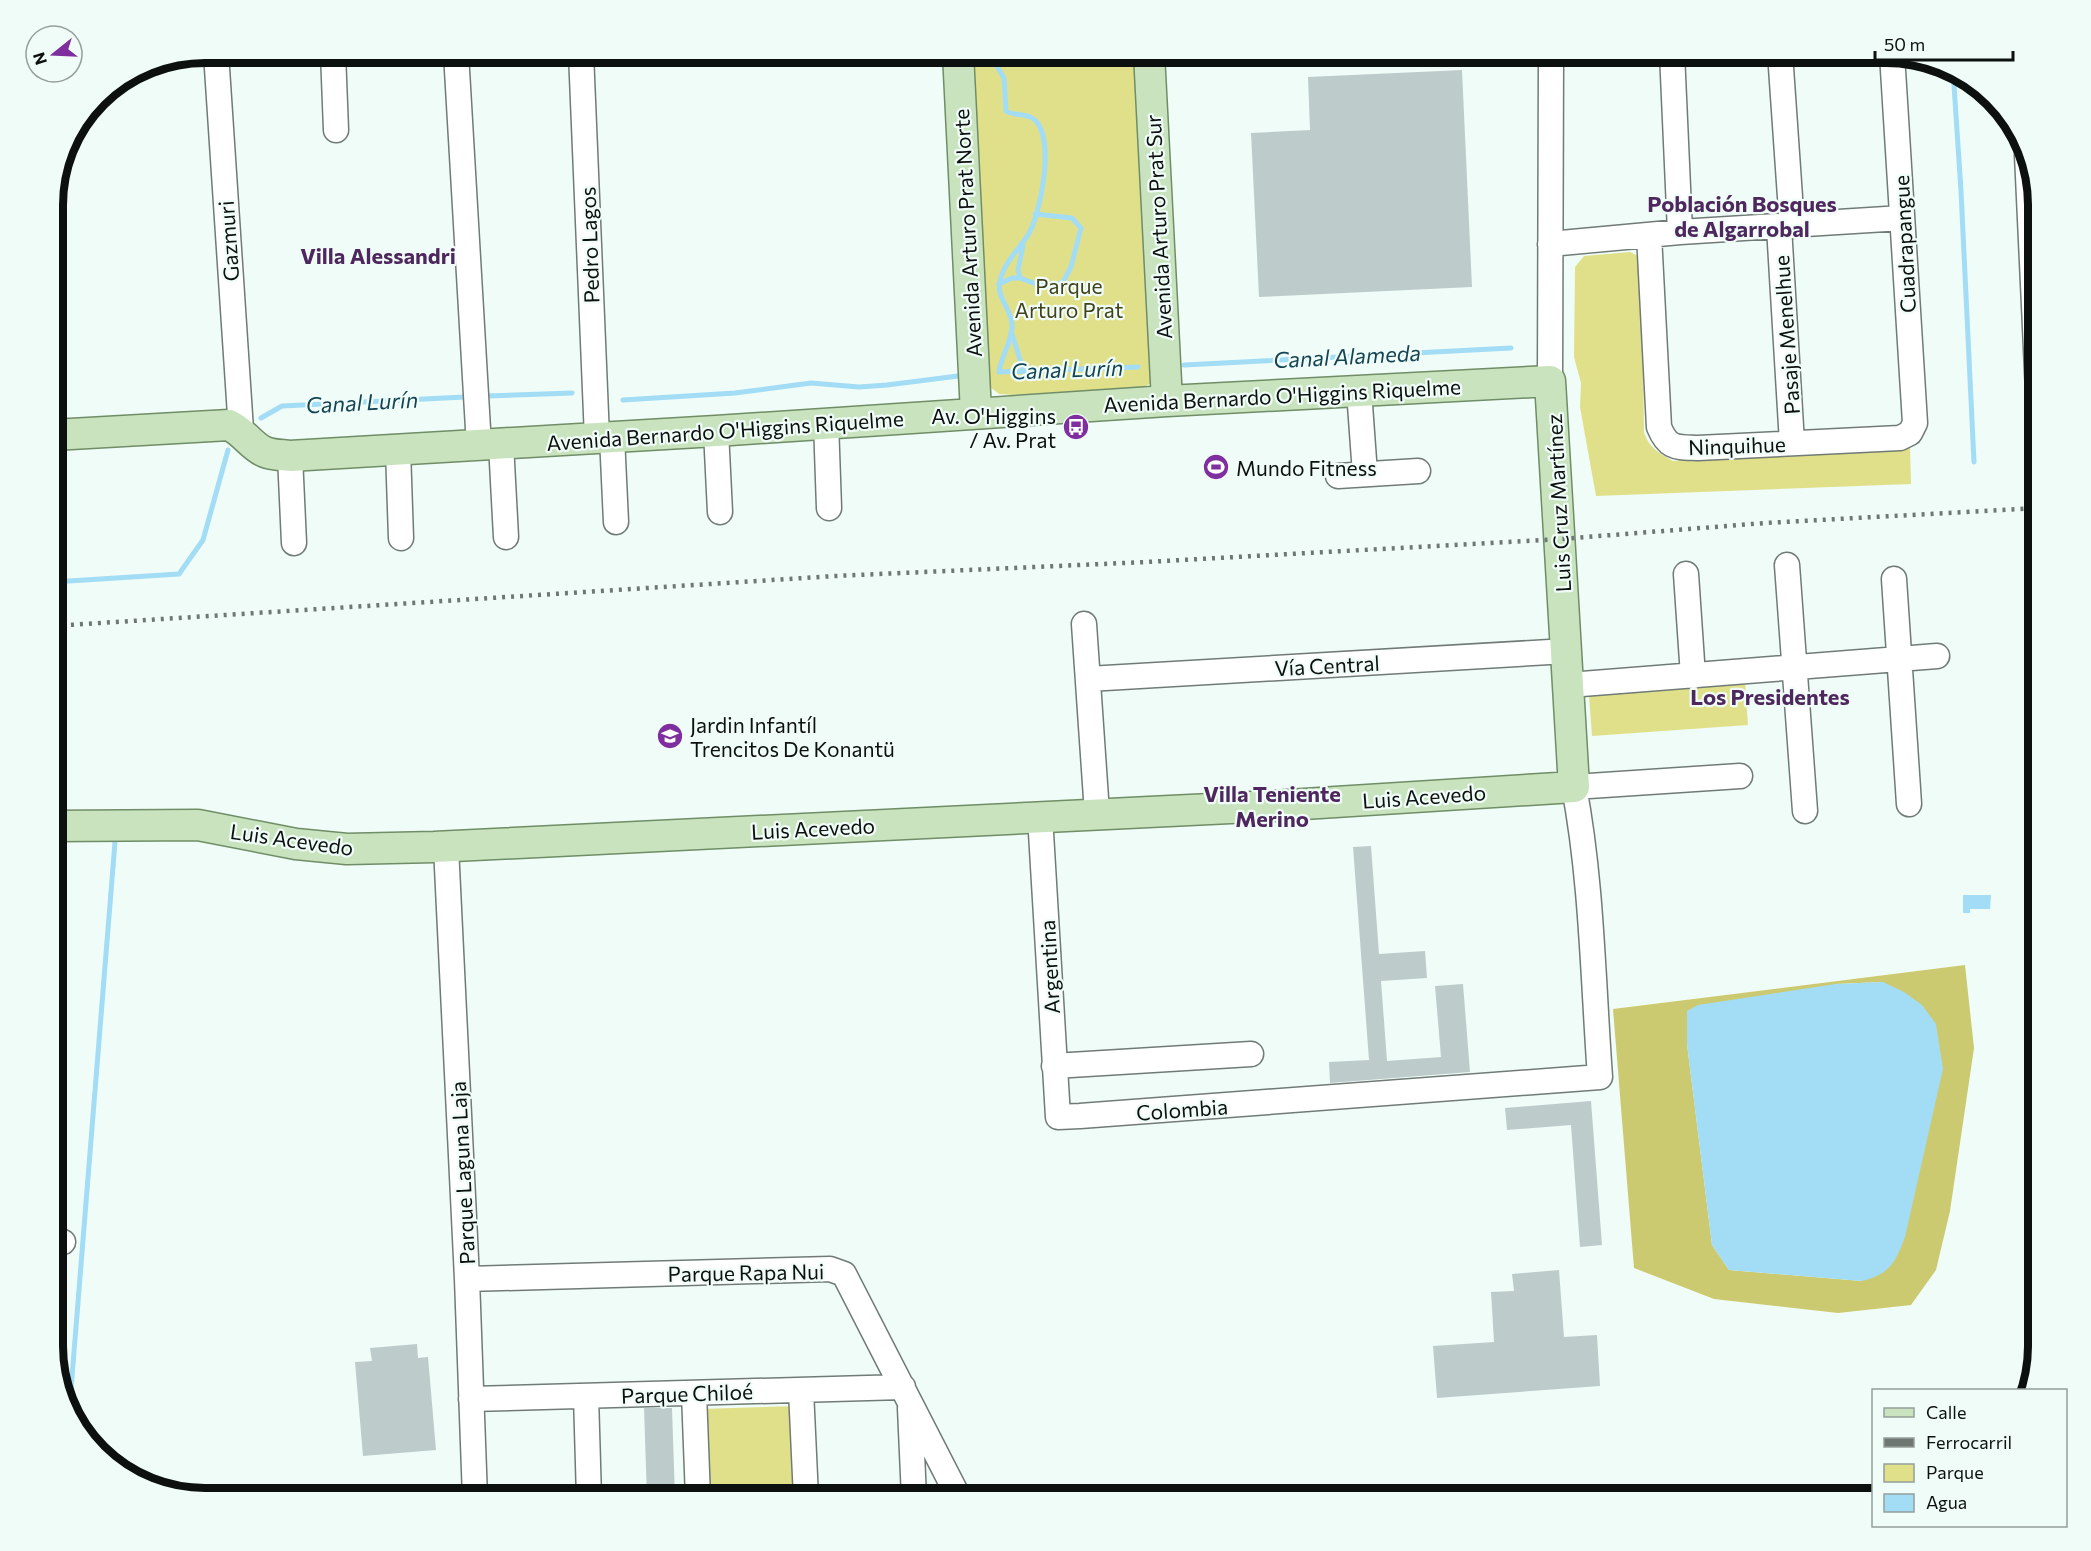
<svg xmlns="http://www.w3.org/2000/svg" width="2091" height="1551" font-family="Commissioner,sans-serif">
	<rect width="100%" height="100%" fill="#f0fcf7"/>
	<path fill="#e1e08a" d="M974 53H1139L1152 383 1143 387 1013 395 999 394 990 387Z
		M1630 252 1642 258 1644 432C1649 448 1659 453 1673 461L1910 447 1911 484 1596 496 1580 407 1581 383 1574 357 1575 267 1584 256Z
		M1745 681 1748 725 1592 736 1589 696 1594 691Z
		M795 1406 799 1498H703L700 1409Z"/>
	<path fill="#ccca70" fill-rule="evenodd" d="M1965 965 1974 1048 1950 1211 1936 1270 1911 1305 1838 1313 1714 1299 1634 1268 1613 1009ZM1883 982 1862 1281 1729 1270 1712 1245 1687 1044 1836 984Z"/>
	<path fill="#a2dcf5" d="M1963 895H1991L1990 909H1970V913H1963Z
		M1883 982 1904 992 1922 1005 1936 1024 1943 1069 1905 1237C1895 1263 1890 1274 1862 1281L1729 1270 1712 1245 1687 1044V1011L1698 1005 1836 984Z
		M1256 1488 1320 1498H1256Z"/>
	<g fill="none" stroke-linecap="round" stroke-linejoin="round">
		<path stroke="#a2dcf5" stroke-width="5" d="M989 53 1004 78 1006 111C1014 116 1024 113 1032 118 1057 133 1041 214 1028 235 1018 250 1004 263 1000 281 996 297 1011 309 1012 324 1013 340 1001 356 999 372L1138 367
			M1953 70 1961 191 1974 462
			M1020 278 1018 270 1023 246
			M999 284 1012 278H1020L1036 284 1051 286 1063 282 1071 267 1081 228 1072 218 1035 214
			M1012 334 1024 372
			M1184 365 1511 348
			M487 396 572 393
			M623 400 735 393 811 383 859 387 887 385 966 375
			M261 418 282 406 465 397
			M53 582 179 574 203 540 228 450
			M69 1414 115 842"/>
	</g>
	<path fill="#bdcbcb" d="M1462 70 1472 287 1259 297 1251 133 1310 130 1308 77Z
		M1371 846 1379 954 1425 951 1427 978 1381 981 1387 1061 1441 1057 1435 986 1463 984 1470 1072 1330 1083 1329 1062 1369 1060 1353 847Z
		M1591 1101 1602 1245 1580 1247 1571 1125 1507 1130 1505 1108Z
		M1559 1270 1564 1337 1597 1335 1600 1386 1437 1398 1433 1346 1494 1342 1491 1292 1514 1291 1512 1274Z
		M417 1344 418 1358 428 1357 436 1450 363 1456 355 1362 372 1361 370 1348Z
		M644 1408H672L675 1498H647Z"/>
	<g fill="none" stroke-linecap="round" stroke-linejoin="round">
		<g stroke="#707b76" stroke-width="27">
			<path id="minor" d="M216 53 241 430
				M333 53 336 130
				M456 53 479 446
				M581 53 597 438
				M1672 53 1680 232
				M1780 53 1792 226
				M2027 155 2038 392
				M1779 227 1792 443
				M1649 235 1659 427C1668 449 1676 447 1698 448L1900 438 1910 433 1915 423 1892 54
				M1550 244 1680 232 1902 218
				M1550 381 1551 53
				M1359 391 1365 474
				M826 422 829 508
				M716 431 720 512
				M612 437 616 522
				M501 444 506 537
				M398 450 401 538
				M290 456 294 543
				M1338 476 1418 471
				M1787 565 1805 811
				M1686 574 1693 676
				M1894 579 1909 804
				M1084 624 1097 813
				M1088 679 1567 651
				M1569 685 1937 656
				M1040 816 1058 1117 1080 1116 1600 1077C1593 981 1592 882 1574 787L1740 776
				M446 847 467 1279 475 1498
				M1054 1066 1251 1054
				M53 1243 63 1242
				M467 1279 830 1269 844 1274 959 1498
				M801 1390 806 1498
				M694 1393 698 1498
				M586 1396 589 1498
				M471 1399 903 1387
				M910 1408 914 1498"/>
		</g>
		<g stroke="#6f8d66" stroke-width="33">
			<path id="major" d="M958 53 976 413
				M1149 53 1167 401
				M53 826 198 825 296 844 347 849 434 847 1272 806 1574 787 1550 381 1167 401 716 431 290 456C283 455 272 455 265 452 252 447 244 432 229 425L53 435"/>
		</g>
		<use href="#minor" stroke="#fff" stroke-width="24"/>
		<use href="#major" stroke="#c9e3bf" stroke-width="30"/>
		<path stroke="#6f7773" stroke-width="4.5" stroke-dasharray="3 6" stroke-linecap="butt" d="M53 626 835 576 1146 562 1561 539 1765 523 2038 508"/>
	</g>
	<defs>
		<g id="bus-disc" transform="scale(1.35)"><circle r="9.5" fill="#7e2e9f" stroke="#f0fcf7"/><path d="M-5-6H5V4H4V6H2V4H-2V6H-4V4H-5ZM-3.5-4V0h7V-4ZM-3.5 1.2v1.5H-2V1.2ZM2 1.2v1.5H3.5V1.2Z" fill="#fff"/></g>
		<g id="stadium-disc" transform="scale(1.35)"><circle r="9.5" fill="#7e2e9f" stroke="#f0fcf7"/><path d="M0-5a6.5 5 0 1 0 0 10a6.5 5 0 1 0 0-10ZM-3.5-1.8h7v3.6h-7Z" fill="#fff"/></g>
		<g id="school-disc" transform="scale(1.35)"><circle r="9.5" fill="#7e2e9f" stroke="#f0fcf7"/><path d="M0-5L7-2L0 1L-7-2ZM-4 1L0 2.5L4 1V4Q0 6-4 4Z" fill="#fff"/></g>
	</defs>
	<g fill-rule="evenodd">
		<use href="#bus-disc" x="1076" y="427"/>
		<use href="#stadium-disc" x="1216" y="467"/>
		<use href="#school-disc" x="670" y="736"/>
	</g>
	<g text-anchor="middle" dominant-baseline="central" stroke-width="4.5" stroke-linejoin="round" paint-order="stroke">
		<g font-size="21" fill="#0c100e" stroke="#f0fcf7">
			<text transform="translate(1158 227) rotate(-93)">Avenida Arturo Prat Sur</text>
			<text transform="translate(967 233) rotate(-93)">Avenida Arturo Prat Norte</text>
			<text transform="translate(228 241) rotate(-94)">Gazmuri</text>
			<text transform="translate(1904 244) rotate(-93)">Cuadrapangue</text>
			<text transform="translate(589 245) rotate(-92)">Pedro Lagos</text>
			<text transform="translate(1786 335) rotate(-94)">Pasaje Menelhue</text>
			<text transform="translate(1282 395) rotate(-3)">Avenida Bernardo O'Higgins Riquelme</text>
			<text transform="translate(725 430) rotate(-4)">Avenida Bernardo O'Higgins Riquelme</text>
			<text transform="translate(1737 445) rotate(-2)">Ninquihue</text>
			<text transform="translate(1558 503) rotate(-93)">Luis Cruz Martínez</text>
			<text transform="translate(1327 665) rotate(-3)">Vía Central</text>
			<text transform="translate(1424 796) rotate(-4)">Luis Acevedo</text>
			<text transform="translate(813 828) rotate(-3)">Luis Acevedo</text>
			<text transform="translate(292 839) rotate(8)">Luis Acevedo</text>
			<text transform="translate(1049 967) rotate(-93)">Argentina</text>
			<text transform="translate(1182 1109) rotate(-4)">Colombia</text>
			<text transform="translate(462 1173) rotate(-93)">Parque Laguna Laja</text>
			<text transform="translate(746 1272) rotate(-1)">Parque Rapa Nui</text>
			<text transform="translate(687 1393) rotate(-2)">Parque Chiloé</text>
		</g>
		<g font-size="21" fill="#42411a" stroke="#f0fcf7">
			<text x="1069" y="285">Parque<tspan x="1069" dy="24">Arturo Prat</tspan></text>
		</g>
		<g font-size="21" fill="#0c100e" stroke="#f0fcf7" text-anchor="start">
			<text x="1056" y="415" text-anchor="end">Av. O'Higgins<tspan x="1056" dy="24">/ Av. Prat</tspan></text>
			<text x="1236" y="467">Mundo Fitness</text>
			<text x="690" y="724">Jardin Infantíl<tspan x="690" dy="24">Trencitos De Konantü</tspan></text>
		</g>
		<g font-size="22" font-weight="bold" fill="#4d275e" stroke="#f0fcf7">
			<text x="1742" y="203">Población Bosques<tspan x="1742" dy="25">de Algarrobal</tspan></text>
			<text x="378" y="255">Villa Alessandri</text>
			<text x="1770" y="696">Los Presidentes</text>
			<text x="1272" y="793">Villa Teniente<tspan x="1272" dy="25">Merino</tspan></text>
		</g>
		<g font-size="22" font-style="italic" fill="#144354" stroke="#f0fcf7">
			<text transform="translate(1347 356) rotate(-3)">Canal Alameda</text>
			<text transform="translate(1067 369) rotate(-2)">Canal Lurín</text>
			<text transform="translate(362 402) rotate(-3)">Canal Lurín</text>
		</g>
	</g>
	<path d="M0 0H2091V1551H0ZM205 63H1886A142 142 0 0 1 2028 205V1346A142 142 0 0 1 1886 1488H205A142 142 0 0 1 63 1346V205A142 142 0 0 1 205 63Z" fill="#f0fcf7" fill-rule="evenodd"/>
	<path fill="none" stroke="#0c100e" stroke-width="8" d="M205 63H1886A142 142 0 0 1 2028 205V1346A142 142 0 0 1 1886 1488H205A142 142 0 0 1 63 1346V205A142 142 0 0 1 205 63Z"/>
	<rect x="1872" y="1389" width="195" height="138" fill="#f0fcf7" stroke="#959e9a" stroke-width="1.5"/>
	<rect x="1884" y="1408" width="30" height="9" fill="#c9e3bf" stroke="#959e9a" stroke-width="1.5"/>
	<text x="1926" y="1419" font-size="18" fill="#0c100e">Calle</text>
	<rect x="1884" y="1438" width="30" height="9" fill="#6f7773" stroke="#959e9a" stroke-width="1.5"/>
	<text x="1926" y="1449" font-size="18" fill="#0c100e">Ferrocarril</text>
	<rect x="1884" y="1464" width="30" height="18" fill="#e1e08a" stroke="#959e9a" stroke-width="1.5"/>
	<text x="1926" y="1479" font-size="18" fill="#0c100e">Parque</text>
	<rect x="1884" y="1494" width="30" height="18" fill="#a2dcf5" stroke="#959e9a" stroke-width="1.5"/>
	<text x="1926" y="1509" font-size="18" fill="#0c100e">Agua</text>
	<g transform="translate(54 54) rotate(252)"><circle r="28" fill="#f0fcf7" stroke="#959e9a" stroke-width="1.5"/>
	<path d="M0-4.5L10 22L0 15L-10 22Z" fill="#7e2e9f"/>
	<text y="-9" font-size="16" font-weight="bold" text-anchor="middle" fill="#0c100e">N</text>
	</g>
	<path d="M1875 51v9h138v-9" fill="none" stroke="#0c100e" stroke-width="3"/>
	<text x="1884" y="51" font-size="18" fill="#0c100e" stroke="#f0fcf7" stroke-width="4.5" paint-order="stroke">50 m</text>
</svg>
